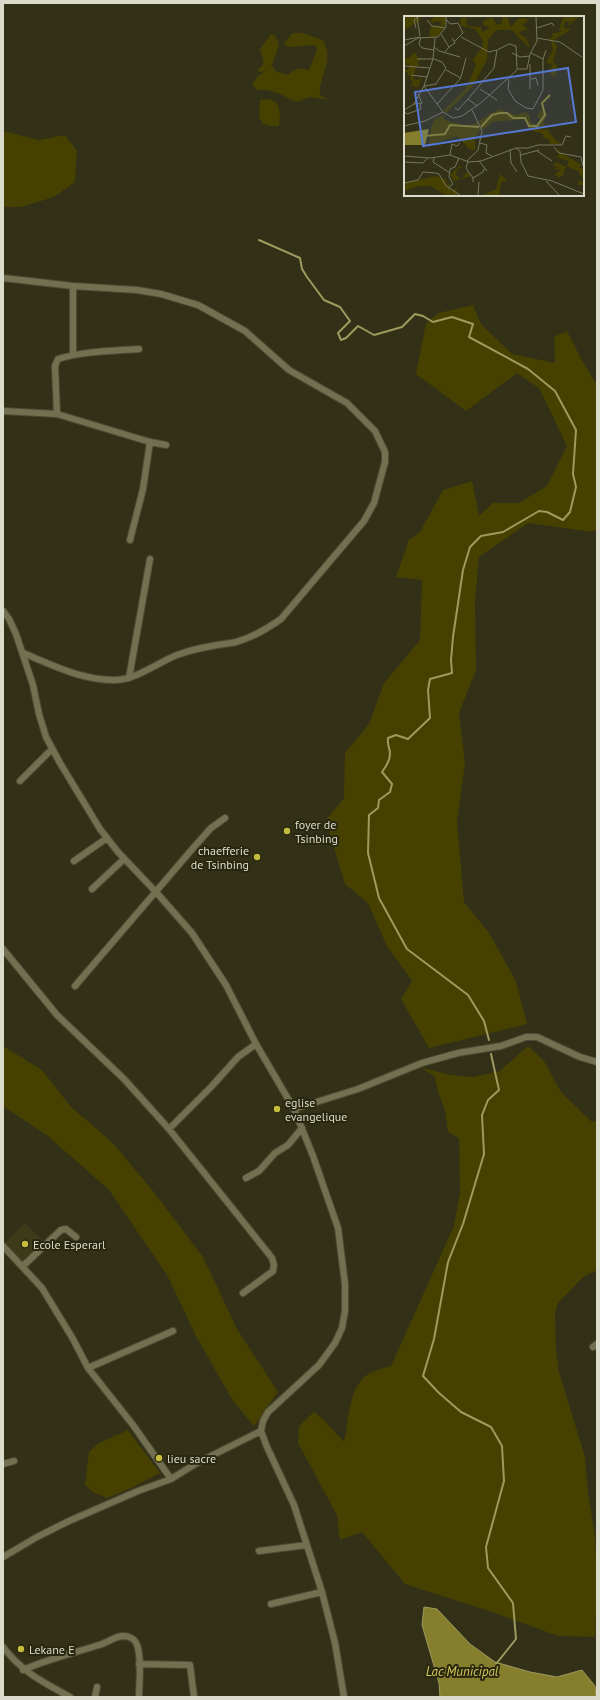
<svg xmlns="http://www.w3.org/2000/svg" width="600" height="1700" font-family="'PT Sans',sans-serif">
	<rect width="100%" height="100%" fill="#323118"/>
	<path fill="#3d3a1a" d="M25 1223 46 1244 25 1265 4 1244Z"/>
	<path fill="#464100" d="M293 33H302L323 40C335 62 319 72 320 95L328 100 309 97 297 102C283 96 273 88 257 90L252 85 257 77 267 70 261 72 257 71C268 61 262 61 260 49L271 34 275 35 279 45 272 65 275 71 288 75C295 68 299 67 309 70L317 50 315 45 291 47 283 44Z
		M270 99 278 104 280 115 279 126H270L263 124 259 117 260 100Z
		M3 131 39 140 65 135 77 151 75 182 54 197 21 207H3Z
		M473 305 481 324 512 354 555 363 554 337 567 331 581 359 597 385V529L592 532 528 523 479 557 475 602 476 670 459 713 465 763 457 822 464 902 489 933 516 981 527 1024 429 1048 401 999 412 981 387 946 368 903 345 884 326 820 344 798 345 753 369 724 384 683 420 640 422 580 396 577 409 540 420 532 443 490 472 481 479 516 493 503H519L547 486 567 446 539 388 517 373 466 411 416 374 426 323 439 313Z
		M3 1046 42 1070 71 1107 112 1142 153 1191 203 1257 237 1329 278 1392 254 1426 233 1401 196 1336 167 1275 109 1190 48 1136 3 1106Z
		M528 1046 544 1061 561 1092 592 1122 597 1121V1270L583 1277 558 1303 555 1313 556 1350 559 1372 585 1457 588 1493 595 1535 597 1584 595 1637 558 1636 495 1613 405 1584 362 1532 340 1540 337 1515 298 1443 299 1426 314 1412 324 1420 344 1442C349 1421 348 1385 370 1373 376 1370 384 1368 391 1366L454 1226 460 1192 459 1138 448 1132 445 1110 438 1092 435 1077 422 1068 451 1075 473 1077 500 1071Z
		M128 1430 160 1473 133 1487 107 1498 93 1492 85 1485 89 1452 99 1443Z"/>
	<path fill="#857e2d" stroke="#9f9a5d" d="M424 1607 437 1609 470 1644 495 1662 530 1672 557 1677 582 1670 595 1686 596 1697H440L439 1683 422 1625Z"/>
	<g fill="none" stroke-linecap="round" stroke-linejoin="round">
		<path stroke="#9f9a5d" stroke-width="2" d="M259 240 300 258 302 269 307 277 324 300 340 307 350 321 338 333 341 340 346 338 358 326 374 335 402 327 415 314 423 316 433 322 452 317 473 324 469 337 528 369 555 391 576 430 573 474 576 487 570 512 563 520 547 512 539 511 503 532 481 536 470 547 463 570 453 637 451 660 452 673 430 679 428 690 430 718 408 739 396 735 388 738C387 746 390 747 390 754 390 760 385 768 382 772L392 784 390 792 379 800 378 808 369 815 368 853 379 898 407 949 468 995 484 1021 489 1040
			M491 1054 499 1090 488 1100 482 1115 484 1154 463 1224 448 1262 434 1339 423 1376 439 1393 461 1412 491 1427 502 1446 504 1481 486 1547 488 1568 513 1603 516 1639 496 1664"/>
		<g stroke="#4d4c35" stroke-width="8">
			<path id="minor" d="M3 278 73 286 137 290 161 294 198 305 245 331 289 370 347 403 375 431 385 452V462L374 503 364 521 281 619C267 629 253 637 236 642 228 644 220 644 212 646 200 648 188 651 177 655 157 663 137 679 116 680 83 681 52 665 23 653
				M73 286V354
				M3 411 57 414 150 442 166 445
				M57 414 55 366 58 359C84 351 112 351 139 349
				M130 540 143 489 150 442
				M3 611 9 619 16 634 33 685 39 714 46 737 60 763 100 829 118 852 156 892 192 933 226 985 256 1044 294 1109 313 1156 338 1228 345 1284V1311L342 1328 335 1343 319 1365 268 1412 263 1421 261 1431 267 1447 294 1505 322 1592 335 1643 344 1697
				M129 678 150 559
				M20 781 52 749
				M74 861 107 838
				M92 889 124 859
				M3 949 57 1015 124 1079 169 1129 211 1087 238 1057 256 1044
				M75 986 194 847 211 828 225 818
				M294 1109 358 1089 422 1063 458 1053 501 1046 526 1037H537L580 1057 597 1062
				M169 1129 272 1258 274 1265 273 1271 243 1293
				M246 1178 259 1171 275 1153 288 1145 302 1128
				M3 1246 42 1288 73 1339 88 1368 133 1425 171 1479
				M23 1266 61 1230 66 1229 76 1237
				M593 1347 597 1344
				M88 1368 173 1331
				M3 1464 14 1461
				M259 1551 307 1545
				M3 1557 37 1537 69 1521 138 1491 171 1479 197 1463 261 1431
				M271 1604 322 1592
				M3 1647C23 1673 43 1682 70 1697
				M139 1664 190 1665 194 1697
				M23 1670C48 1659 74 1653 99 1645 107 1643 114 1637 122 1636 126 1636 131 1637 134 1640 143 1648 139 1684 139 1697
				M95 1697 97 1687"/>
		</g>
		<use href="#minor" stroke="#727051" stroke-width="6"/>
	</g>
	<g fill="#c6bc3c" stroke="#29270e" stroke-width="1.5">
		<circle cx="287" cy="831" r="4"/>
		<circle cx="257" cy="857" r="4"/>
		<circle cx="277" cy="1109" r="4"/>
		<circle cx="25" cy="1244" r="4"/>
		<circle cx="159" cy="1458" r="4"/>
		<circle cx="21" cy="1649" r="4"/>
	</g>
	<g text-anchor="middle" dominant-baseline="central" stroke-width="4" stroke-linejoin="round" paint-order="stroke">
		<g font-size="12" fill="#dbdbcc" stroke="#29270e" text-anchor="start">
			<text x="295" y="824">foyer de<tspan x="295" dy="14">Tsinbing</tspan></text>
			<text x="249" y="850" text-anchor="end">chaefferie<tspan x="249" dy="14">de Tsinbing</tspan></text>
			<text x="285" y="1102">eglise<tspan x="285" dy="14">evangelique</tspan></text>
			<text x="33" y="1244">Ecole Esperarl</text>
			<text x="167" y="1458">lieu sacre</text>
			<text x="29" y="1649">Lekane E</text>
		</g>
		<g font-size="13" font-style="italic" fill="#d2c95b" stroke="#29270e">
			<text x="462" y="1671">Lac Municipal</text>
		</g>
	</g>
	<g transform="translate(404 16)">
		<rect width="180" height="180" fill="#323118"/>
		<path d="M0 1H16V5L0 14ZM30 1H42V8L35 19 25 22 27 10 37 9V6L31 5 29 7 26 5ZM62 1 63 10 77 11 78 16 86 12 79 9V5L88 1 93 9 97 8 99 1H103L107 11 114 3 121 2 124 4 119 9 124 13 115 16 119 21 123 20 121 22 126 30 124 31 108 14H92L84 24 83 44 68 71 42 97 39 95 62 72 72 50 69 44 78 31 79 24 71 13 57 10 56 3ZM159 1H175L164 10 165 5 161 6 159 11 166 13 165 15 149 24 153 31 149 44 153 51 152 60 148 61 145 54 149 48 142 47 149 34 146 22 149 21 148 17 158 16 155 14ZM11 36 14 42 20 43 14 45 15 51H12L9 63 14 64 18 61 14 71H10V69L6 70 9 65 6 64 7 59 3 61 4 56 0 57V53L4 54 6 48 0 49V43L5 42ZM95 93 112 99 121 96 126 99V106L132 109 137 104 133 100 136 95H141L143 99 139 107 142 108 135 114 143 113 153 126 159 128H146L144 123 139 122V118L124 113V107L120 103 89 106 79 114 75 105ZM38 99 41 100 39 103 60 110 68 109 74 105 77 114 71 121V134L65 133 53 120 25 129 27 111 30 104ZM154 132 157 137 178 149 174 151 180 153V169H174V164L178 166 179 163 174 155 163 150 165 145 152 141 155 139ZM152 146 162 151 159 157 161 158 155 162 151 158 158 153 149 154 154 151 149 150ZM55 150 58 151 53 153 52 159 56 163 60 161 63 155 67 160 50 165 46 159ZM96 158 103 164 97 166 95 179H80L92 173ZM31 160 42 163V167L46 168 45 171 49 174 54 171 52 176 56 179H41L27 170H15L0 175V167Z" fill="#464100"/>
		<path d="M25 113 21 129H0V117Z" fill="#857e2d"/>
		<path fill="none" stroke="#857e2d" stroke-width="2" d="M77 111 88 99 96 97H103L109 102H121L125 110H133L141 99 138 87 146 79M20 120 41 118 46 109 75 111"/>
		<path fill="none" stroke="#767560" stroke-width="1" d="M13 1 16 20M23 4 28 10 41 12M43 4 46 8 54 7 59 17 50 26M12 12 10 4 14 1M133 12 148 7 150 10M37 18 45 31 41 36M17 21 15 28 18 32 30 34M57 21 85 36 93 34M133 22 156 26 178 41M0 24 16 21M0 30 14 22 34 21 42 11V1M30 31 35 35 56 41M45 31 51 27 48 22M108 37 116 41 126 40M127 37 139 43 142 34M13 43H30L38 46 42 52 32 68 20 70M0 50 26 52M7 59 23 61M57 61 62 42M105 63 104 73 111 85 122 92 129 93 139 74V43M127 63 132 62 134 69M20 70 39 96M76 73 93 84M126 73V48M10 88 18 87 14 78M33 88 57 62 42 54M73 90 64 83 90 52 93 34 105 28 112 30 113 53M51 92 54 94 64 83M0 94 10 88 20 70 29 43 31 22M0 95 3 98 17 93 16 88M0 110 21 105 39 96 49 102 58 100 78 86 114 53H123L126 38 133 25 132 1M76 127 83 129 82 137 88 140M150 131 155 137 177 141 179 150M112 132H124L134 129H158L162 120 167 121M106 133 107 147 113 156M133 135 148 145M46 139 48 128 53 130 56 127M117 139 135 134M0 140 26 142 46 139 65 146 77 145 112 132 116 135 117 146 124 160 148 165 180 178M30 142 29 146 46 157M63 145 74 134 78 115 68 94M64 145 62 152 69 162M75 145 83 155M0 146 19 147 24 142M142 165 155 179M69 166V162L79 156 80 153M0 167 14 164 19 156 31 157 35 158 42 170 56 179M44 172 49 168 45 161 46 153 51 151 55 142M74 179 75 166"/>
		<path fill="#5678d4" fill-opacity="0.15" stroke="#5678d4" stroke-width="2" d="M164 52 172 106 19 130 11 76Z"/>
		<rect width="180" height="180" fill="none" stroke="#dbdbcc" stroke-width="2"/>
	</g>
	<rect width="600" height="1700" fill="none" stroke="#dbdbcc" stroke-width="8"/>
</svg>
